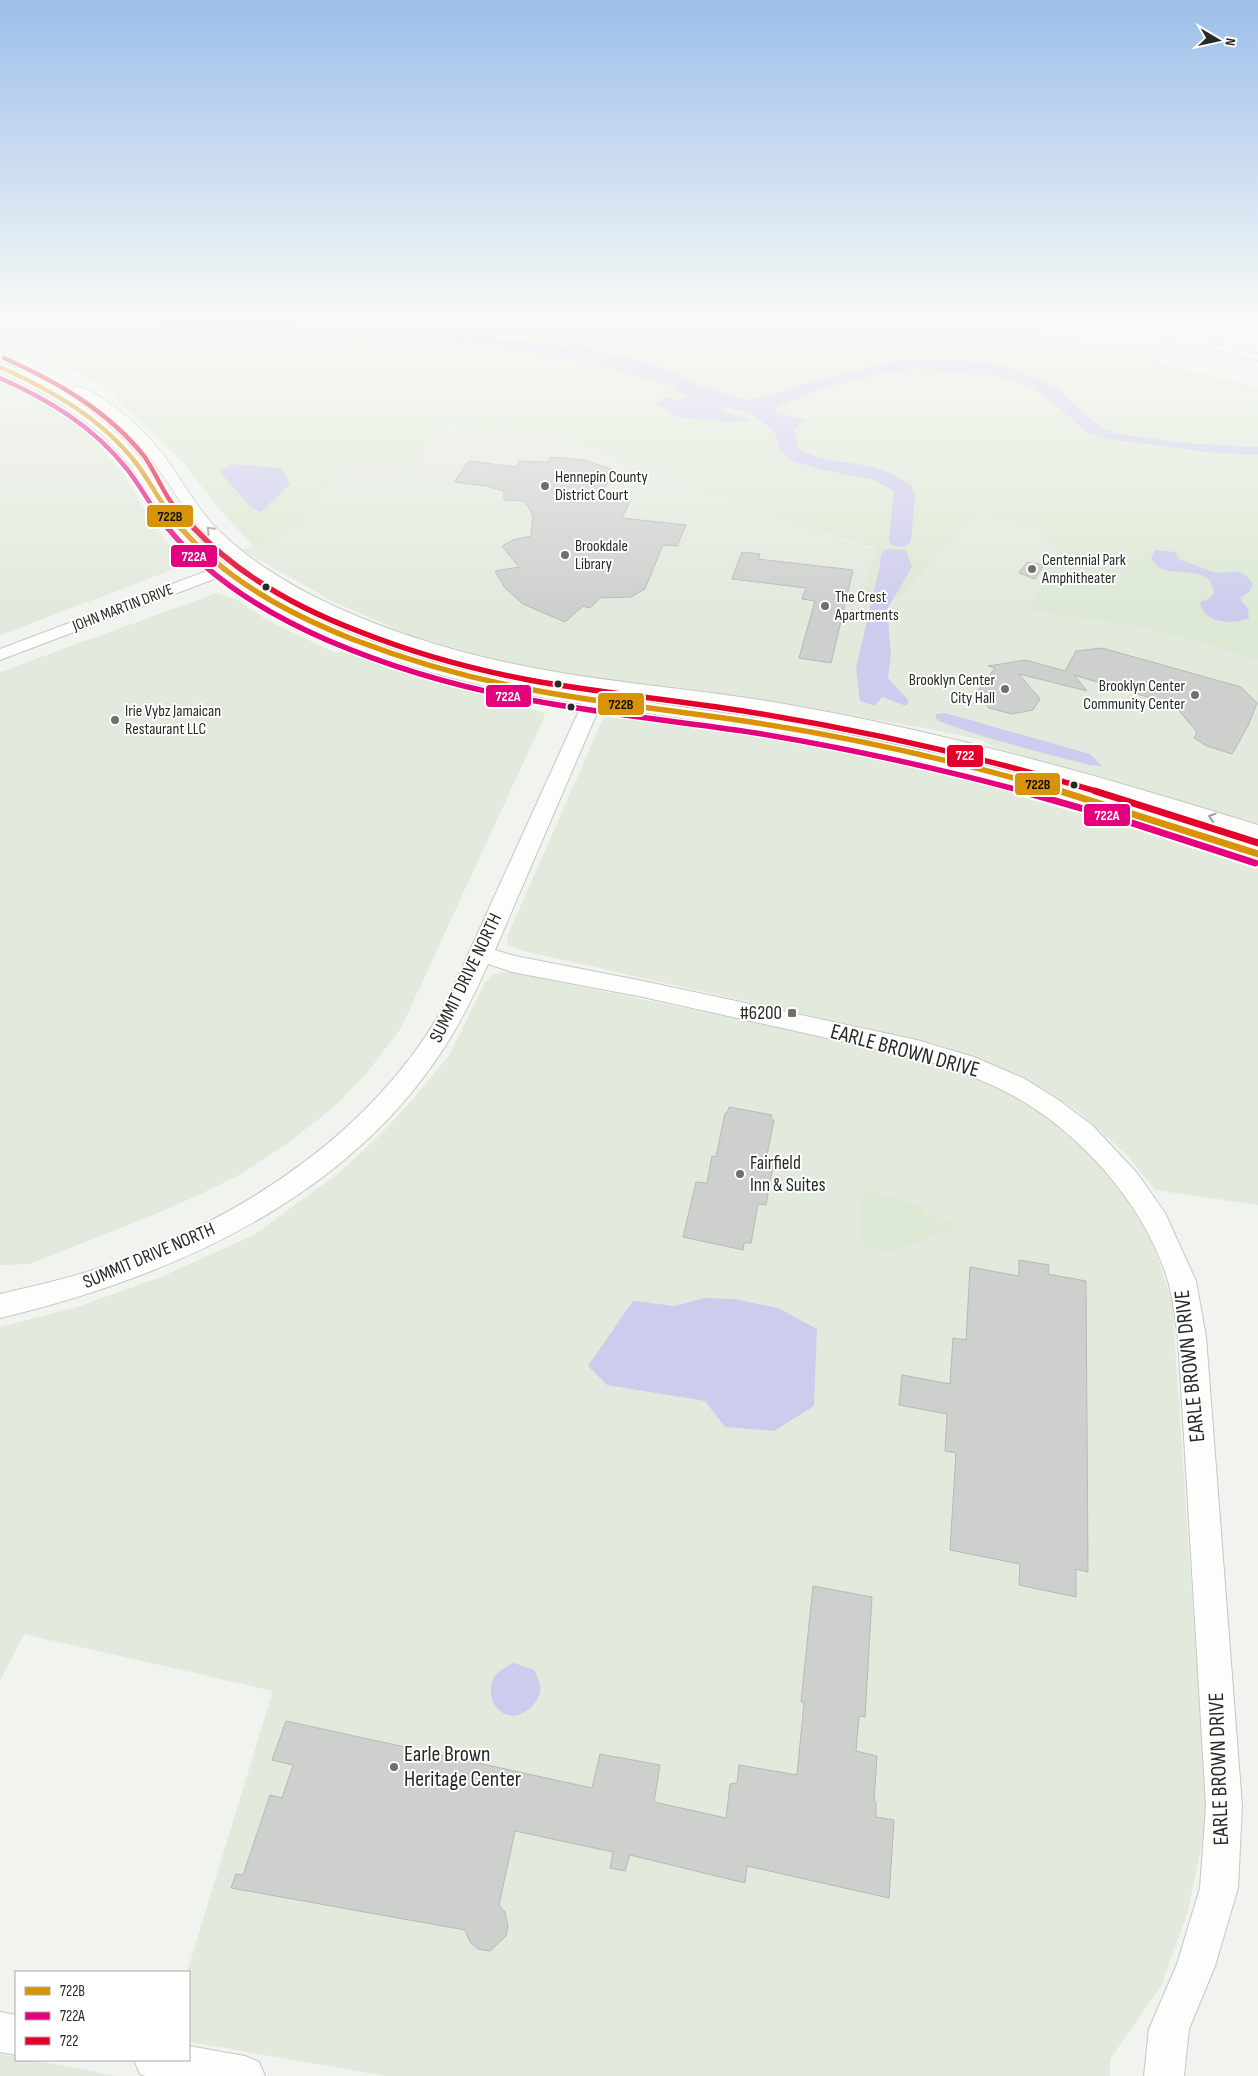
<svg xmlns="http://www.w3.org/2000/svg" width="1258" height="2076" font-family="'Sofia Sans Condensed',sans-serif">
	<rect width="100%" height="100%" fill="#f0f3ee"/>
	<path fill="#e2e9dd" d="M0 378 31 393 53 406 91 436 124 474 149 517 166 541 182 556 185 565 0 635Z
		M447 424 543 434 664 474 773 516 876 550H942L979 513 1033 525 1058 553 1029 610 1144 628 1204 643 1258 661V824L993 747 982 740 925 728 678 687 550 673 484 656 412 636 332 601 242 550 280 538 301 521 339 468 356 461 414 466Z
		M217 593 238 600 265 619 333 652 353 653 395 668 545 713 543 720 401 1028 366 1074 334 1107 285 1145 239 1175 192 1198 146 1218 29 1264 0 1265V672Z
		M628 709 672 714 707 725 833 747 960 775 1106 816 1258 866V1205L1155 1190 1125 1153 1075 1109 1020 1076 941 1045 519 950 508 944 507 937 602 721 614 712Z
		M501 972H509L898 1052 958 1070 1017 1097 1065 1129 1113 1175 1150 1233 1172 1302 1207 1817 1188 1911 1161 1986 1110 2059V2076H386L189 2042 187 1972 273 1691 24 1634 0 1681V1327L74 1308 161 1277 254 1235 340 1172 382 1133 415 1097 450 1054 485 983 491 976Z
		M0 2054 16 2057V2060H32L117 2076H0Z"/>
	<path fill="#dde8d5" d="M0 320H1000L999 321 1258 388V661L1204 643 1144 628 1028 610 1058 553 1033 525 979 513 942 550 899 599 864 593 876 549 773 516 664 474 543 434 447 424 414 467 356 461 339 468 301 521 280 538 255 547 221 511 184 464 102 385 67 366 0 336Z
		M865 1190 918 1206 939 1225 953 1220 956 1224 953 1229 890 1252C849 1250 861 1219 865 1190Z"/>
	<path fill="#ceccee" d="M118 320H215L336 329 460 335 528 341 563 347 578 345 612 355 596 365 496 346 453 342 360 338 218 326 171 325Z
		M622 355 675 372 694 383 746 400 770 396 806 383 896 361 949 360 999 364 1055 386 1076 407 1102 428 1119 434 1183 443 1258 447V455L1215 453 1106 439 1086 432 1058 407 1033 388 997 376 943 371 912 370 884 373 834 385 795 399 770 411 806 420 781 438 750 412 715 405 728 413 752 420 732 422 681 418 655 405 665 397 680 400 687 397 666 384 603 367Z
		M231 464 281 468 290 484 261 512 250 506 220 472Z
		M886 549 906 550 912 567 887 609 891 655 888 678 909 701 906 706 882 697 875 706 860 701 856 668 880 565 881 554Z
		M1155 550 1175 552 1180 560C1192 563 1202 569 1214 572 1230 576 1239 563 1253 584L1250 591 1240 598 1248 609 1249 618C1232 625 1204 624 1200 602L1210 598 1214 593C1212 563 1175 578 1158 567 1155 565 1153 560 1151 558Z
		M945 713 1090 754 1102 766 1090 765C1039 751 986 740 937 720L935 714Z
		M704 1298 734 1299 778 1308 817 1329 814 1406 774 1431 725 1427 705 1401 607 1385 588 1366 633 1301 675 1306Z
		M514 1663 534 1670C538 1677 541 1685 540 1693 537 1705 521 1719 508 1715 492 1711 486 1689 495 1676 500 1670 507 1666 514 1663Z"/>
	<g fill="none" stroke-linecap="round" stroke-linejoin="round">
		<path fill="#ceccee" fill-rule="evenodd" d="M559 347 616 357 661 370 664 374 661 378 655 379 613 367 553 356 550 352 553 348Z
			M755 402 786 415 794 428 798 448C813 459 833 460 850 463 872 466 892 472 911 485L915 497 911 540 908 545 900 547 892 545 889 540 894 491 872 479 822 470 789 460 779 448 772 423 748 412 746 408 748 404Z"/>
	</g>
	<path fill="#cdd0cc" stroke="#b7b9b5" d="M550 457 584 460 614 470 600 498 630 501 622 518 686 525 677 546 663 545 645 589 631 597 600 598 590 608 583 606 565 622 523 604 505 588 495 571 519 567 502 546 513 540 531 536 533 516 529 508 524 501 504 500V491L486 486 454 482 469 461 516 467 519 461 548 462Z
		M742 552 760 554 758 559 853 570 831 663 799 658 815 601 802 599 806 588 732 579Z
		M1027 562 1044 565 1035 579 1019 573Z
		M1102 648 1241 687 1257 703 1248 726 1232 754 1207 746 1194 738 1197 732 1174 705 1074 675 1087 691 1019 674 1040 699 1033 710 1012 714 989 708 976 693 995 668 988 666 1026 660 1065 671 1076 651Z
		M729 1107 772 1115 770 1120H774L765 1165 773 1166 766 1205 758 1204 751 1243H744L743 1250 683 1237 696 1182 707 1183 712 1156 716 1157 725 1113H727Z
		M1019 1260 1049 1265 1048 1274 1086 1281 1088 1572 1076 1569V1597L1019 1585 1020 1564 950 1550 956 1453 945 1451 947 1414 899 1405 902 1375 950 1384 953 1338 966 1340 970 1267 1019 1276Z
		M813 1586 872 1597 865 1717 859 1716 856 1751 877 1756 874 1801 876 1802V1817L894 1820 889 1898 747 1866 745 1883 630 1855 625 1871 610 1868 613 1852 515 1831 499 1905 505 1912 508 1926 506 1936 490 1951 478 1949 470 1942 465 1930 231 1888 236 1874 243 1875 270 1795 282 1798 293 1765 272 1760 286 1721 592 1788 600 1754 660 1765 654 1802 726 1818 730 1784 737 1783 739 1765 797 1775 804 1703 801 1702Z"/>
	<g fill="none" stroke-linecap="round" stroke-linejoin="round">
		<g stroke="#c5c7c3" stroke-width="2">
			<path id="minor" d="M1109 320H1124L1258 354V360L1111 322Z"/>
		</g>
		<g stroke="#c5c7c3" stroke-width="2">
			<path id="tertiary" d="M0 363C48 375 109 420 140 458 151 472 158 488 168 503 183 526 205 546 226 564L234 561 218 547 193 520 153 461 136 441 107 415 74 393 72 390 74 387C85 386 94 393 103 399 127 415 148 434 165 457 183 482 197 509 219 531 247 558 280 579 315 597 387 633 466 656 545 670 626 685 709 690 790 705 949 733 1104 777 1258 825V839L1059 778 942 747 760 711 606 690 603 696 787 722 962 759 1096 795 1258 847V861L1082 803 927 763 787 734 600 706 495 950 515 956 643 981 917 1040 974 1057 1025 1079 1060 1101 1093 1126 1137 1173 1165 1213 1196 1281 1206 1337 1242 1806 1238 1888 1215 1966 1189 2029 1184 2076H1144L1149 2029 1177 1964 1200 1888 1206 1806 1178 1337C1175 1319 1173 1298 1168 1281 1145 1204 1077 1128 1006 1092 977 1077 948 1067 917 1058L643 997 512 972 488 964C474 995 459 1026 440 1054 341 1203 167 1278 0 1318V1294C39 1285 79 1276 117 1262 250 1213 376 1129 446 1003L582 704C467 687 314 649 222 576L0 660V649L212 569 168 524 130 465 102 434 51 397 0 372ZM243 568C335 637 476 672 588 688L586 693C464 677 337 642 236 571Z
				M0 2012 16 2015V2055L0 2052Z
				M189 2046 245 2056 259 2062 265 2076H145L140 2074 134 2060H189Z"/>
		</g>
		<use href="#minor" fill="#fdfdfc" fill-rule="evenodd"/>
		<use href="#tertiary" fill="#fdfdfc" fill-rule="evenodd"/>
		<g stroke="#fff" stroke-width="7">
			<path id="bus-1-far2" d="M0 367C51 390 101 418 136 463 152 484 163 508 181 529"/>
		</g>
		<g stroke="#fff" stroke-width="8">
			<path id="bus-1-far1" d="M180 527C226 580 287 613 352 639 409 661 468 678 528 689 604 704 681 711 757 723 860 739 964 763 1064 792"/>
		</g>
		<g stroke="#fff" stroke-width="11">
			<path id="bus-1" d="M1060 791 1258 854"/>
		</g>
		<g stroke="#fff" stroke-width="7">
			<path id="bus-2-far2" d="M0 378C49 400 93 426 127 469 142 488 153 510 168 529"/>
		</g>
		<g stroke="#fff" stroke-width="8">
			<path id="bus-2-far1" d="M167 527C209 579 267 614 327 640 390 667 457 687 525 699 601 714 679 721 756 733 847 748 937 768 1026 792"/>
		</g>
		<g stroke="#fff" stroke-width="11">
			<path id="bus-2" d="M1021 791 1126 821 1255 863"/>
		</g>
		<g stroke="#fff" stroke-width="7">
			<path id="bus-3-far2" d="M4 358C57 382 107 410 144 456 154 470 160 485 169 499 176 510 185 519 194 529"/>
		</g>
		<g stroke="#fff" stroke-width="8">
			<path id="bus-3-far1" d="M193 527C238 575 297 608 358 631 413 653 471 669 529 680 606 694 685 701 762 714 876 733 989 759 1099 792"/>
		</g>
		<g stroke="#fff" stroke-width="11">
			<path id="bus-3" d="M1095 791 1258 843"/>
		</g>
		<use href="#bus-1-far2" stroke="#d89306" stroke-width="4.5"/>
		<use href="#bus-1-far1" stroke="#d89306" stroke-width="5.5"/>
		<use href="#bus-1" stroke="#d89306" stroke-width="7"/>
		<use href="#bus-2-far2" stroke="#e5007d" stroke-width="4.5"/>
		<use href="#bus-2-far1" stroke="#e5007d" stroke-width="5.5"/>
		<use href="#bus-2" stroke="#e5007d" stroke-width="7"/>
		<use href="#bus-3-far2" stroke="#e4002b" stroke-width="4.5"/>
		<use href="#bus-3-far1" stroke="#e4002b" stroke-width="5.5"/>
		<use href="#bus-3" stroke="#e4002b" stroke-width="7"/>
	</g>
	<defs><path id="oneway-chevron" d="M-2-3.5L2.5 0L-2 3.5" fill="none" stroke-width="1.6" stroke-linecap="round" stroke-linejoin="round" transform="scale(1.25)"/></defs>
	<g stroke="#9d9e9b">
		<use href="#oneway-chevron" transform="translate(210 530) rotate(-134)"/>
		<use href="#oneway-chevron" transform="translate(1212 817) rotate(-162)"/>
	</g>
	<linearGradient id="sky" x2="0" y2="1"><stop stop-color="#9dbeea"/><stop offset="0.52" stop-color="#f8faf7"/><stop offset="1" stop-color="#f8faf7" stop-opacity="0"/></linearGradient>
	<rect width="1258" height="610" fill="url(#sky)"/>
	<g fill="#6d706b" stroke="#fff" stroke-width="2">
		<circle cx="545" cy="486" r="5"/>
		<circle cx="565" cy="555" r="5"/>
		<circle cx="1032" cy="569" r="5"/>
		<circle cx="825" cy="606" r="5"/>
		<circle cx="1005" cy="689" r="5"/>
		<circle cx="1195" cy="695" r="5"/>
		<circle cx="115" cy="720" r="5"/>
		<rect x="787" y="1008" width="10" height="10" rx="2.5"/>
		<circle cx="740" cy="1174" r="5"/>
		<circle cx="394" cy="1767" r="5"/>
	</g>
	<g fill="#272a25" stroke="#fff" stroke-width="2">
		<circle cx="266" cy="587" r="4.5"/>
		<circle cx="558" cy="684" r="4.5"/>
		<circle cx="571" cy="707" r="4.5"/>
		<circle cx="1074" cy="785" r="4.5"/>
	</g>
	<g text-anchor="middle" dominant-baseline="central" stroke-width="4" stroke-linejoin="round" paint-order="stroke">
		<g font-size="16" fill="#272a25" stroke="#fff" text-anchor="start">
			<text x="555" y="477">Hennepin County<tspan x="555" dy="18">District Court</tspan></text>
			<text x="575" y="546">Brookdale<tspan x="575" dy="18">Library</tspan></text>
			<text x="1042" y="560">Centennial Park<tspan x="1042" dy="18">Amphitheater</tspan></text>
			<text x="835" y="597">The Crest<tspan x="835" dy="18">Apartments</tspan></text>
			<text x="995" y="680" text-anchor="end">Brooklyn Center<tspan x="995" dy="18">City Hall</tspan></text>
			<text x="1185" y="686" text-anchor="end">Brooklyn Center<tspan x="1185" dy="18">Community Center</tspan></text>
			<text x="125" y="711">Irie Vybz Jamaican<tspan x="125" dy="18">Restaurant LLC</tspan></text>
		</g>
		<g font-size="16" fill="#272a25" stroke="#fff">
			<text transform="translate(123 608) rotate(-21)">JOHN MARTIN DRIVE</text>
		</g>
		<g font-size="19" fill="#272a25" stroke="#fff">
			<text transform="translate(466 978) rotate(-64)">SUMMIT DRIVE NORTH</text>
			<text transform="translate(149 1256) rotate(-23)">SUMMIT DRIVE NORTH</text>
		</g>
		<g font-size="19" fill="#272a25" stroke="#fff" text-anchor="end">
			<text x="782" y="1013">#6200</text>
			<text x="750" y="1163" text-anchor="start">Fairfield<tspan x="750" dy="22">Inn &amp; Suites</tspan></text>
		</g>
		<g font-size="22" fill="#272a25" stroke="#fff">
			<text transform="translate(905 1051) rotate(15)">EARLE BROWN DRIVE</text>
			<text transform="translate(1190 1366) rotate(-96)">EARLE BROWN DRIVE</text>
			<text transform="translate(1219 1769) rotate(-92)">EARLE BROWN DRIVE</text>
		</g>
		<g font-size="22" fill="#272a25" stroke="#fff" text-anchor="start">
			<text x="404" y="1754">Earle Brown<tspan x="404" dy="25">Heritage Center</tspan></text>
		</g>
	</g>
	<g stroke="#fff" stroke-width="2">
		<rect x="146" y="504" width="48" height="24" rx="5" fill="#d89306"/>
		<rect x="170" y="544" width="48" height="24" rx="5" fill="#e5007d"/>
		<rect x="485" y="684" width="47" height="24" rx="5" fill="#e5007d"/>
		<rect x="597" y="692" width="48" height="24" rx="5" fill="#d89306"/>
		<rect x="946" y="744" width="38" height="24" rx="5" fill="#e4002b"/>
		<rect x="1014" y="772" width="47" height="24" rx="5" fill="#d89306"/>
		<rect x="1083" y="803" width="48" height="24" rx="5" fill="#e5007d"/>
	</g>
	<g font-size="14" text-anchor="middle" font-weight="bold" fill="#fff">
		<text x="194" y="561">722A</text>
		<text x="508" y="701">722A</text>
		<text x="965" y="760">722</text>
		<text x="1107" y="820">722A</text>
	</g>
	<g font-size="14" text-anchor="middle" font-weight="bold" fill="#111">
		<text x="170" y="521">722B</text>
		<text x="621" y="709">722B</text>
		<text x="1038" y="789">722B</text>
	</g>
	<rect x="15" y="1971" width="175" height="90" fill="#ffffff" stroke="#a9aaa8"/>
	<rect x="25" y="1987" width="25" height="8" fill="#d89306" stroke="#a9aaa8"/>
	<text x="60" y="1996" font-size="15" fill="#272a25">722B</text>
	<rect x="25" y="2012" width="25" height="8" fill="#e5007d" stroke="#a9aaa8"/>
	<text x="60" y="2021" font-size="15" fill="#272a25">722A</text>
	<rect x="25" y="2037" width="25" height="8" fill="#e4002b" stroke="#a9aaa8"/>
	<text x="60" y="2046" font-size="15" fill="#272a25">722</text>
	<g transform="translate(1218 40) rotate(99)" stroke="#ffffff" stroke-width="4" paint-order="stroke">
	<path d="M0-4L9 19L0 12L-9 19Z" fill="#272a25"/>
	<text y="-8" font-size="14" font-weight="bold" text-anchor="middle" fill="#272a25">N</text>
	</g>
</svg>
